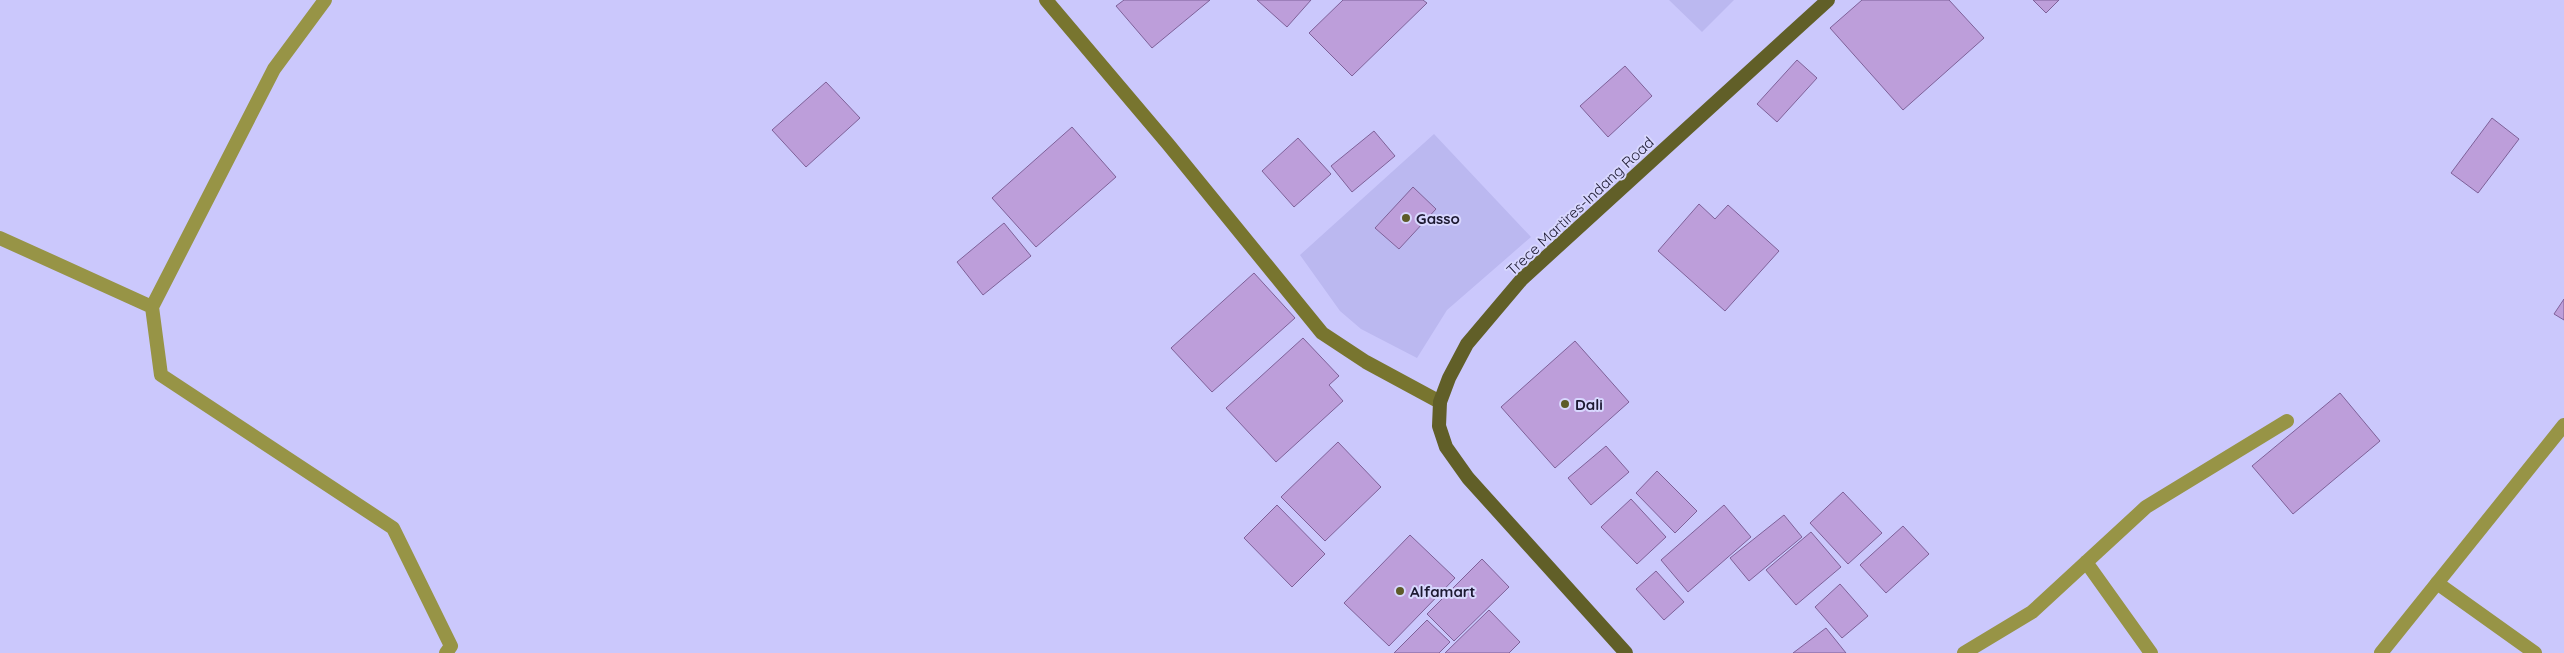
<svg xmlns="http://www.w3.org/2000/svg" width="2564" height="653" font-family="Quicksand,sans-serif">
	<rect width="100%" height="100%" fill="#cbc8fc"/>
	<path fill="#bbb8f0" d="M1669 0H1734L1702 32Z
		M1434 134 1531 237 1447 310 1417 358 1361 329 1340 311 1300 255Z"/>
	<path fill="#bd9eda" stroke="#7e6199" d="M1124 0H1210L1152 48 1116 6Z
		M1257 0H1311L1287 27Z
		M1343 0H1423L1427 3 1352 76 1309 33Z
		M1862 0H1949L1984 38 1903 110 1830 28Z
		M2033 0H2059L2046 13Z
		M1797 60 1817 78 1777 122 1757 104Z
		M1625 66 1652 96 1608 137 1580 106Z
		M826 82 860 118 806 167 772 130Z
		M2492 118 2519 139 2478 193 2451 173Z
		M1072 127 1116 177 1036 247 992 198Z
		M1374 131 1395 156 1352 192 1331 166Z
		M1298 138 1331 174 1294 207 1262 171Z
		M1413 187 1436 209 1399 249 1375 228Z
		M1699 204 1715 219 1728 205 1779 251 1725 311 1658 251Z
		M1004 223 1031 256 983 295 957 262Z
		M1254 273 1295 318 1212 392 1171 348Z
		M2564 299V320L2554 314Z
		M1303 338 1339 376 1329 385 1343 401 1276 462 1226 408Z
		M1575 341 1629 402 1555 468 1501 407Z
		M2340 393 2380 441 2293 514 2252 466Z
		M1338 442 1381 487 1325 541 1281 497Z
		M1606 446 1629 472 1591 505 1568 478Z
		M1657 471 1697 511 1675 533 1636 493Z
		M1843 492 1882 533 1848 564 1810 523Z
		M1631 499 1666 537 1637 564 1601 527Z
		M1277 505 1325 554 1292 587 1244 538Z
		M1724 505 1751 537 1688 592 1661 560Z
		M1784 515 1802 537 1749 581 1730 558Z
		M1903 526 1929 554 1886 593 1860 565Z
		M1811 532 1841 567 1796 605 1766 570Z
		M1410 535 1455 578 1389 646 1344 603Z
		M1482 559 1509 587 1454 641 1427 614Z
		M1656 571 1684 602 1664 620 1636 589Z
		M1840 584 1868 616 1842 638 1815 607Z
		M1489 610 1520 642 1509 653H1445Z
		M1427 620 1450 642 1439 653H1394Z
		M1826 628 1846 653H1793Z"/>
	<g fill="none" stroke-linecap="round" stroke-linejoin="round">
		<path stroke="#979446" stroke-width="14" d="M2437 583 2535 653"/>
		<path stroke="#979446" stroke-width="14" d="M325 0 274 69 152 307 161 375 393 528 451 646 446 653
			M0 238 152 307
			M2086 562 2151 653
			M1964 653 2032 612 2146 507 2287 421
			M2381 653 2564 425"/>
		<path stroke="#78752f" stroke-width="14" d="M1046 0 1168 144 1322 333 1366 362 1440 402"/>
		<path stroke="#615f28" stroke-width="14" d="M1626 653 1468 478 1446 447 1439 426 1440 402 1449 378 1467 344 1522 279 1828 0"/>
	</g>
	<g fill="#5d5b28" stroke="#d8d7fe" stroke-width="2">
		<circle cx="1406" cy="218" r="5"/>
		<circle cx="1565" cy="404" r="5"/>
		<circle cx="1400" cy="591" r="5"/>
	</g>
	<g text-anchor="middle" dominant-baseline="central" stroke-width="4" stroke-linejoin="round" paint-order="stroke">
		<g font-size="15" fill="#1c1931" stroke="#d8d7fe">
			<text transform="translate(1580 206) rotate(-43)">Trece Martires-Indang Road</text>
		</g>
		<g font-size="15" font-weight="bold" fill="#1c1931" stroke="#d8d7fe" text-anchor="start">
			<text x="1416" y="218">Gasso</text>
			<text x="1575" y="404">Dali</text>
			<text x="1410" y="591">Alfamart</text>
		</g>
	</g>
</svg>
